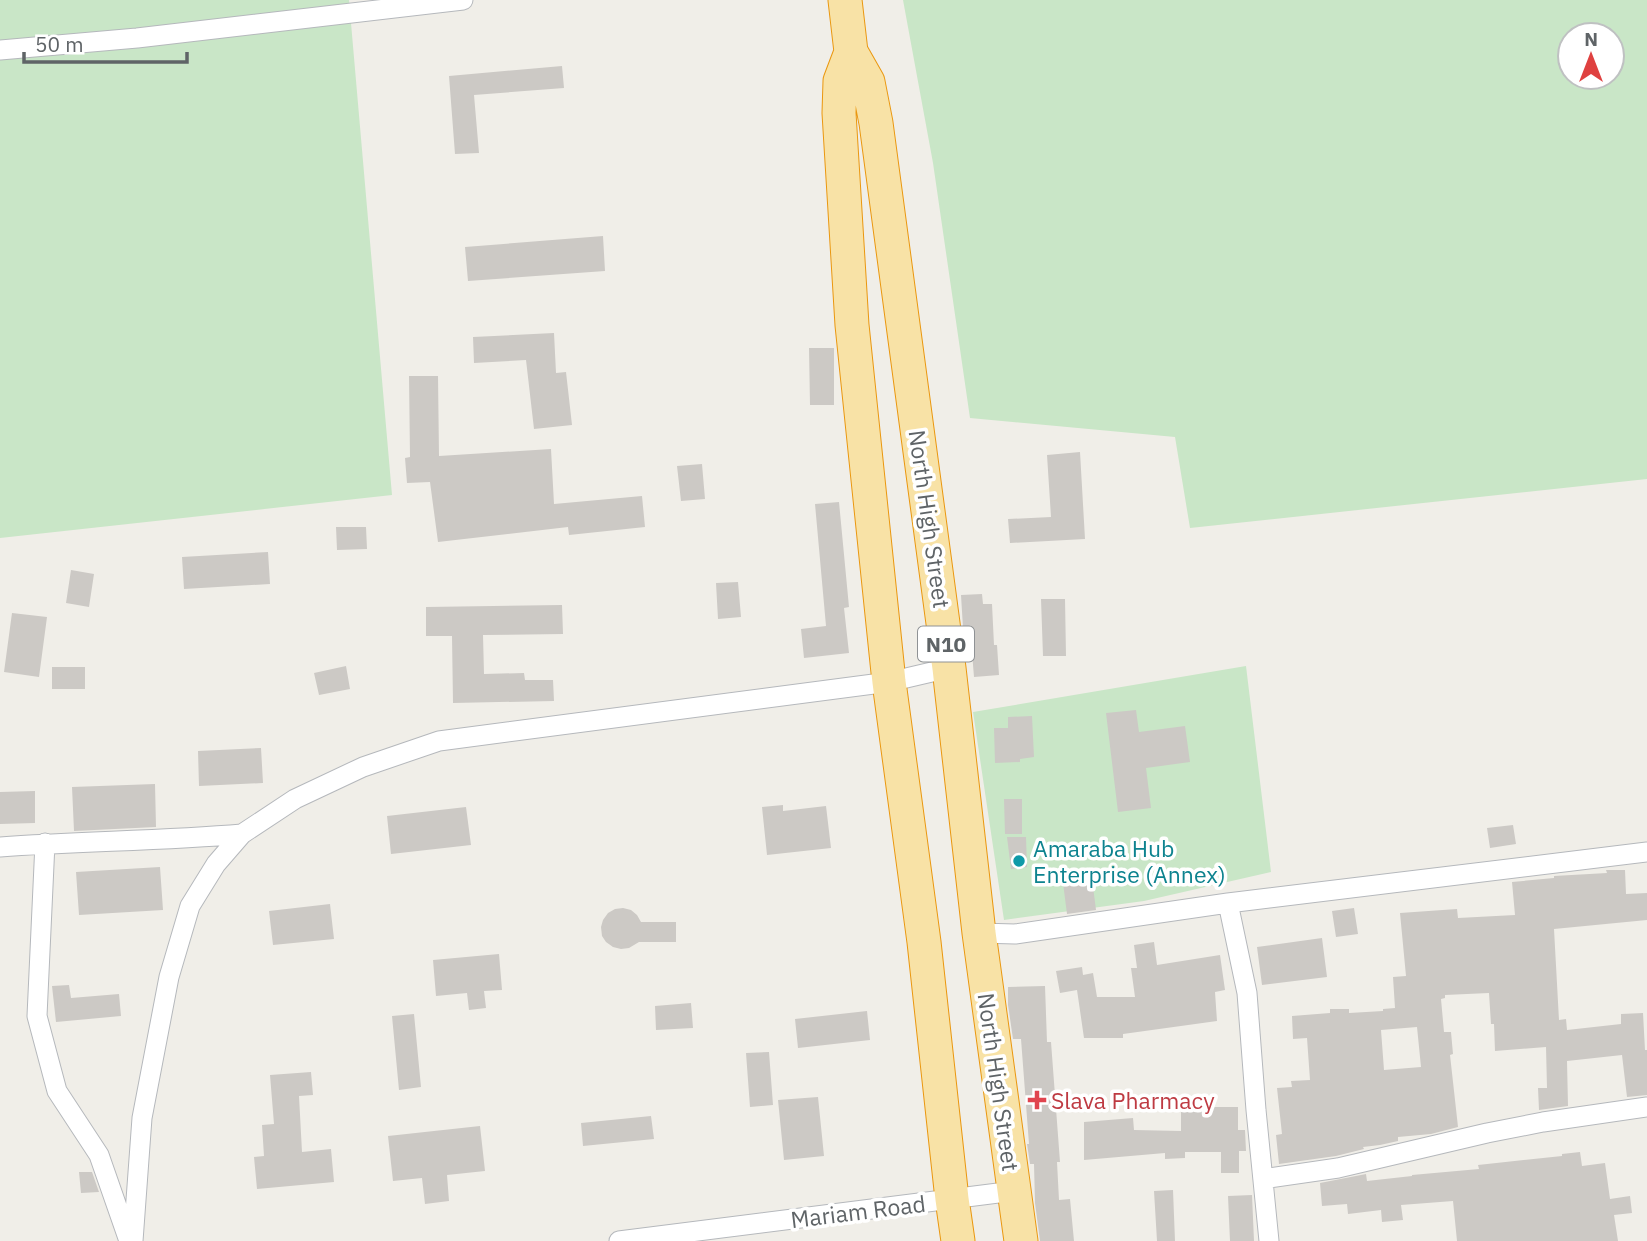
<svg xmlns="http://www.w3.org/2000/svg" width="1647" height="1241" font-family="'IBM Plex Sans',sans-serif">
	<rect width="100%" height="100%" fill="#f0eee8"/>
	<path fill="#c9e6c7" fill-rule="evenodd" d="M0 0H349L392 495 0 538Z
		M903 0H1647V479L1190 528 1175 437 970 418 933 163ZM1612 35V77H1570V35Z
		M1246 666 1271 872 1144 901 1004 920 973 712Z"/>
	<path fill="#ccc9c5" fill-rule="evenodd" d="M562 66 564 88 474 95 479 153 455 154 449 76Z
		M603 236 605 271 468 281 465 247Z
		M554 333 556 373 566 372 572 425 534 429 526 360 474 363 473 337Z
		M809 348H834V405H810Z
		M409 376H438L439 456 551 449 554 504 642 496 645 527 569 535 568 527 438 542 430 482 407 483 405 458 410 457Z
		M1080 452 1085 539 1010 543 1008 519 1051 517 1047 455Z
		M702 464 705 499 681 501 677 466Z
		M839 502 849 607 844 608 849 653 804 658 801 629 826 626 815 504Z
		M336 527H366L367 549 337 550Z
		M268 552 270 584 184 589 182 557Z
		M71 570 94 574 89 607 66 603Z
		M738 582 741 617 718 619 716 583Z
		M982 594 983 604H992L994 645H997L999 675 974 677 970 628H963L961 595Z
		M1041 599H1065L1066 656H1043Z
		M562 605 563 634 483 635 484 674 524 673 525 680H553L554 701 453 703 452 636H426V607Z
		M12 613 47 617 39 677 4 672Z
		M346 666 350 689 319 695 314 673Z
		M52 667H85V689H52Z
		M1136 710 1139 732 1185 726 1190 762 1146 768 1151 808 1118 812 1106 713Z
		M1032 716 1034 757 1020 759V762L995 763 994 728H1008V717Z
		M261 748 263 783 199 786 198 751Z
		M155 784 156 827 74 831 72 787Z
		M35 791V823L0 824V792Z
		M1004 799H1022V834H1005Z
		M783 805V811L826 806 831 848 767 855 762 807Z
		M466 807 471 845 391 854 387 816Z
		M1513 825 1516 844 1490 848 1487 828Z
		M1007 837H1026L1027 867 1011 869Z
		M160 867 163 910 79 915 76 872Z
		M1606 870H1625L1626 894 1647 893V920L1554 929 1559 1020 1566 1019 1567 1030 1621 1024V1014L1643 1013 1645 1050H1647V1095L1627 1097 1622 1055 1567 1061 1568 1106 1539 1110 1538 1088H1547L1546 1047 1495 1051 1494 1024H1491L1489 993 1445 995V998L1441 999 1444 1032H1451L1453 1054 1450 1055 1458 1127 1431 1134 1398 1137V1141L1380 1145 1363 1147 1364 1149 1336 1156 1279 1164 1276 1135 1282 1134 1277 1088 1292 1087 1291 1081 1310 1080 1307 1038 1293 1039 1292 1016 1330 1013V1009H1349V1013L1383 1011V1009L1395 1008 1393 977 1406 976 1400 913 1457 909 1458 918 1515 915 1512 882 1554 878V876L1607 873ZM1417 1027 1421 1067 1384 1070 1381 1030Z
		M1091 871 1096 910 1067 914 1062 875Z
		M330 904 334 939 273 945 269 911Z
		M623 908 631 910 637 915 641 922H676V942H639L629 948 621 949 613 947 606 942 602 936 601 927 603 920 608 913 615 909Z
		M1354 908 1358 934 1336 937 1332 911Z
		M1322 938 1327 977 1262 985 1257 947Z
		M1154 942 1157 965 1220 955 1225 990 1215 992 1217 1021 1123 1034V1038H1084L1077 990 1060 993 1056 971 1082 967 1083 975 1093 973 1097 997H1135L1131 968H1137L1134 945Z
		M499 954 502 990 484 991 486 1008 469 1010 467 993 436 996 433 960Z
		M69 985 71 998 119 994 121 1016 56 1022 52 986Z
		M1045 986 1047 1042H1051L1060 1162H1057L1059 1200 1070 1199 1074 1241H1040L1035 1203 1034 1164H1030L1027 1144H1029L1021 1039H1013L1008 1005V987Z
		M691 1003 693 1028 656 1030 655 1006Z
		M867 1011 870 1040 798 1048 795 1019Z
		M414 1014 421 1087 399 1090 392 1016Z
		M769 1052 773 1105 750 1107 746 1053Z
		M311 1072 313 1095 299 1096 302 1152 331 1149 334 1182 257 1189 254 1157 264 1156 262 1125 274 1124 270 1075Z
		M818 1097 824 1156 784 1160 778 1100Z
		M1181 1107H1238V1130H1245L1246 1151H1239V1173H1221V1152H1185V1158L1165 1159V1153L1084 1160V1122L1133 1118 1134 1130 1181 1131Z
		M651 1116 654 1139 583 1146 581 1123Z
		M480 1126 485 1171 447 1175 449 1201 425 1204 422 1178 393 1181 388 1136Z
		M1580 1152 1582 1166 1605 1163 1610 1199 1630 1196 1632 1213 1614 1215 1618 1241H1457L1453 1201 1401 1205 1403 1220 1382 1222 1381 1210 1348 1214 1347 1204 1322 1206 1320 1183 1366 1174 1367 1181 1412 1176V1175L1479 1169 1478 1165 1562 1156V1154Z
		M79 1172H92L99 1192 81 1193Z
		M1173 1190 1175 1241H1157L1154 1191Z
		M1252 1195 1254 1241H1230L1228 1196Z"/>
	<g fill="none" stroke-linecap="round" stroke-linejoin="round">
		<g stroke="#b5b8bc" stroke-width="21">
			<path id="minor" d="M0 50 137 38 463 0
				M45 843 37 1016 57 1091 99 1155 129 1241
				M0 847C81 841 162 841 242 834
				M1228 903 1247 993 1256 1110 1269 1241
				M979 933 1015 934 1228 903 1647 852
				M1263 1179 1338 1168 1487 1133 1543 1122 1647 1107
				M133 1241 142 1118 169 977 190 906 216 864 242 834 295 799 363 767 439 741 889 682 949 668
				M619 1241 1014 1191"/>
		</g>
		<g stroke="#ea970f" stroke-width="35">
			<path id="trunk" d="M845 0 851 52 868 82 876 123 949 668 979 933 1021 1241
				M851 52 840 81 839 113 852 325 889 682 924 942 952 1199 958 1241"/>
		</g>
		<use href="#minor" stroke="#fff" stroke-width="19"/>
		<use href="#trunk" stroke="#f8e2a6" stroke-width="33"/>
	</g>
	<circle fill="#0f9aa8" stroke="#fff" stroke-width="2.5" cx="1019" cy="861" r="7"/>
	<path fill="#e0444e" stroke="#fff" stroke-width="2.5" d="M1033.5 1089.5h7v7h7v7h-7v7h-7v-7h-7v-7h7z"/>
	<g text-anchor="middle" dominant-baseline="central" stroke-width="7" stroke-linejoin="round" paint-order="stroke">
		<rect fill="#fff" stroke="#8f9295" stroke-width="2" x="918" y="626.5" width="56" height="35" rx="5"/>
		<g font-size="21" font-weight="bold" fill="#5f6467">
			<text x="946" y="644">N10</text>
		</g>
		<g font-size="23" fill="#5f6467" stroke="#fff">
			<text transform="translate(930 519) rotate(82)">North High Street</text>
			<text transform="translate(999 1082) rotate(82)">North High Street</text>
			<text transform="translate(858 1211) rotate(-7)">Mariam Road</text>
		</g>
		<g font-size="23" fill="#0d838f" stroke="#fff" text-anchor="start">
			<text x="1033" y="848">Amaraba Hub<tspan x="1033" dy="26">Enterprise (Annex)</tspan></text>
		</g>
		<g font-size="23" fill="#be3a42" stroke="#fff" text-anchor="start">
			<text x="1051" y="1100">Slava Pharmacy</text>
		</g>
	</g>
	<g transform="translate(1591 56)"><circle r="33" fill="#ffffff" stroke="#bfc1c2" stroke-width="2"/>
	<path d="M0-5L12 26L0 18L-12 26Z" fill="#df4140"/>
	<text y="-10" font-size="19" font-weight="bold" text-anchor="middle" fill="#5f6467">N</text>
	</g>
	<path d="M24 52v10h163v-10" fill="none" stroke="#5f6467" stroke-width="3.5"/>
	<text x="35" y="52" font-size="21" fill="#5f6467" stroke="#ffffff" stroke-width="5" paint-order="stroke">50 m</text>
</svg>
